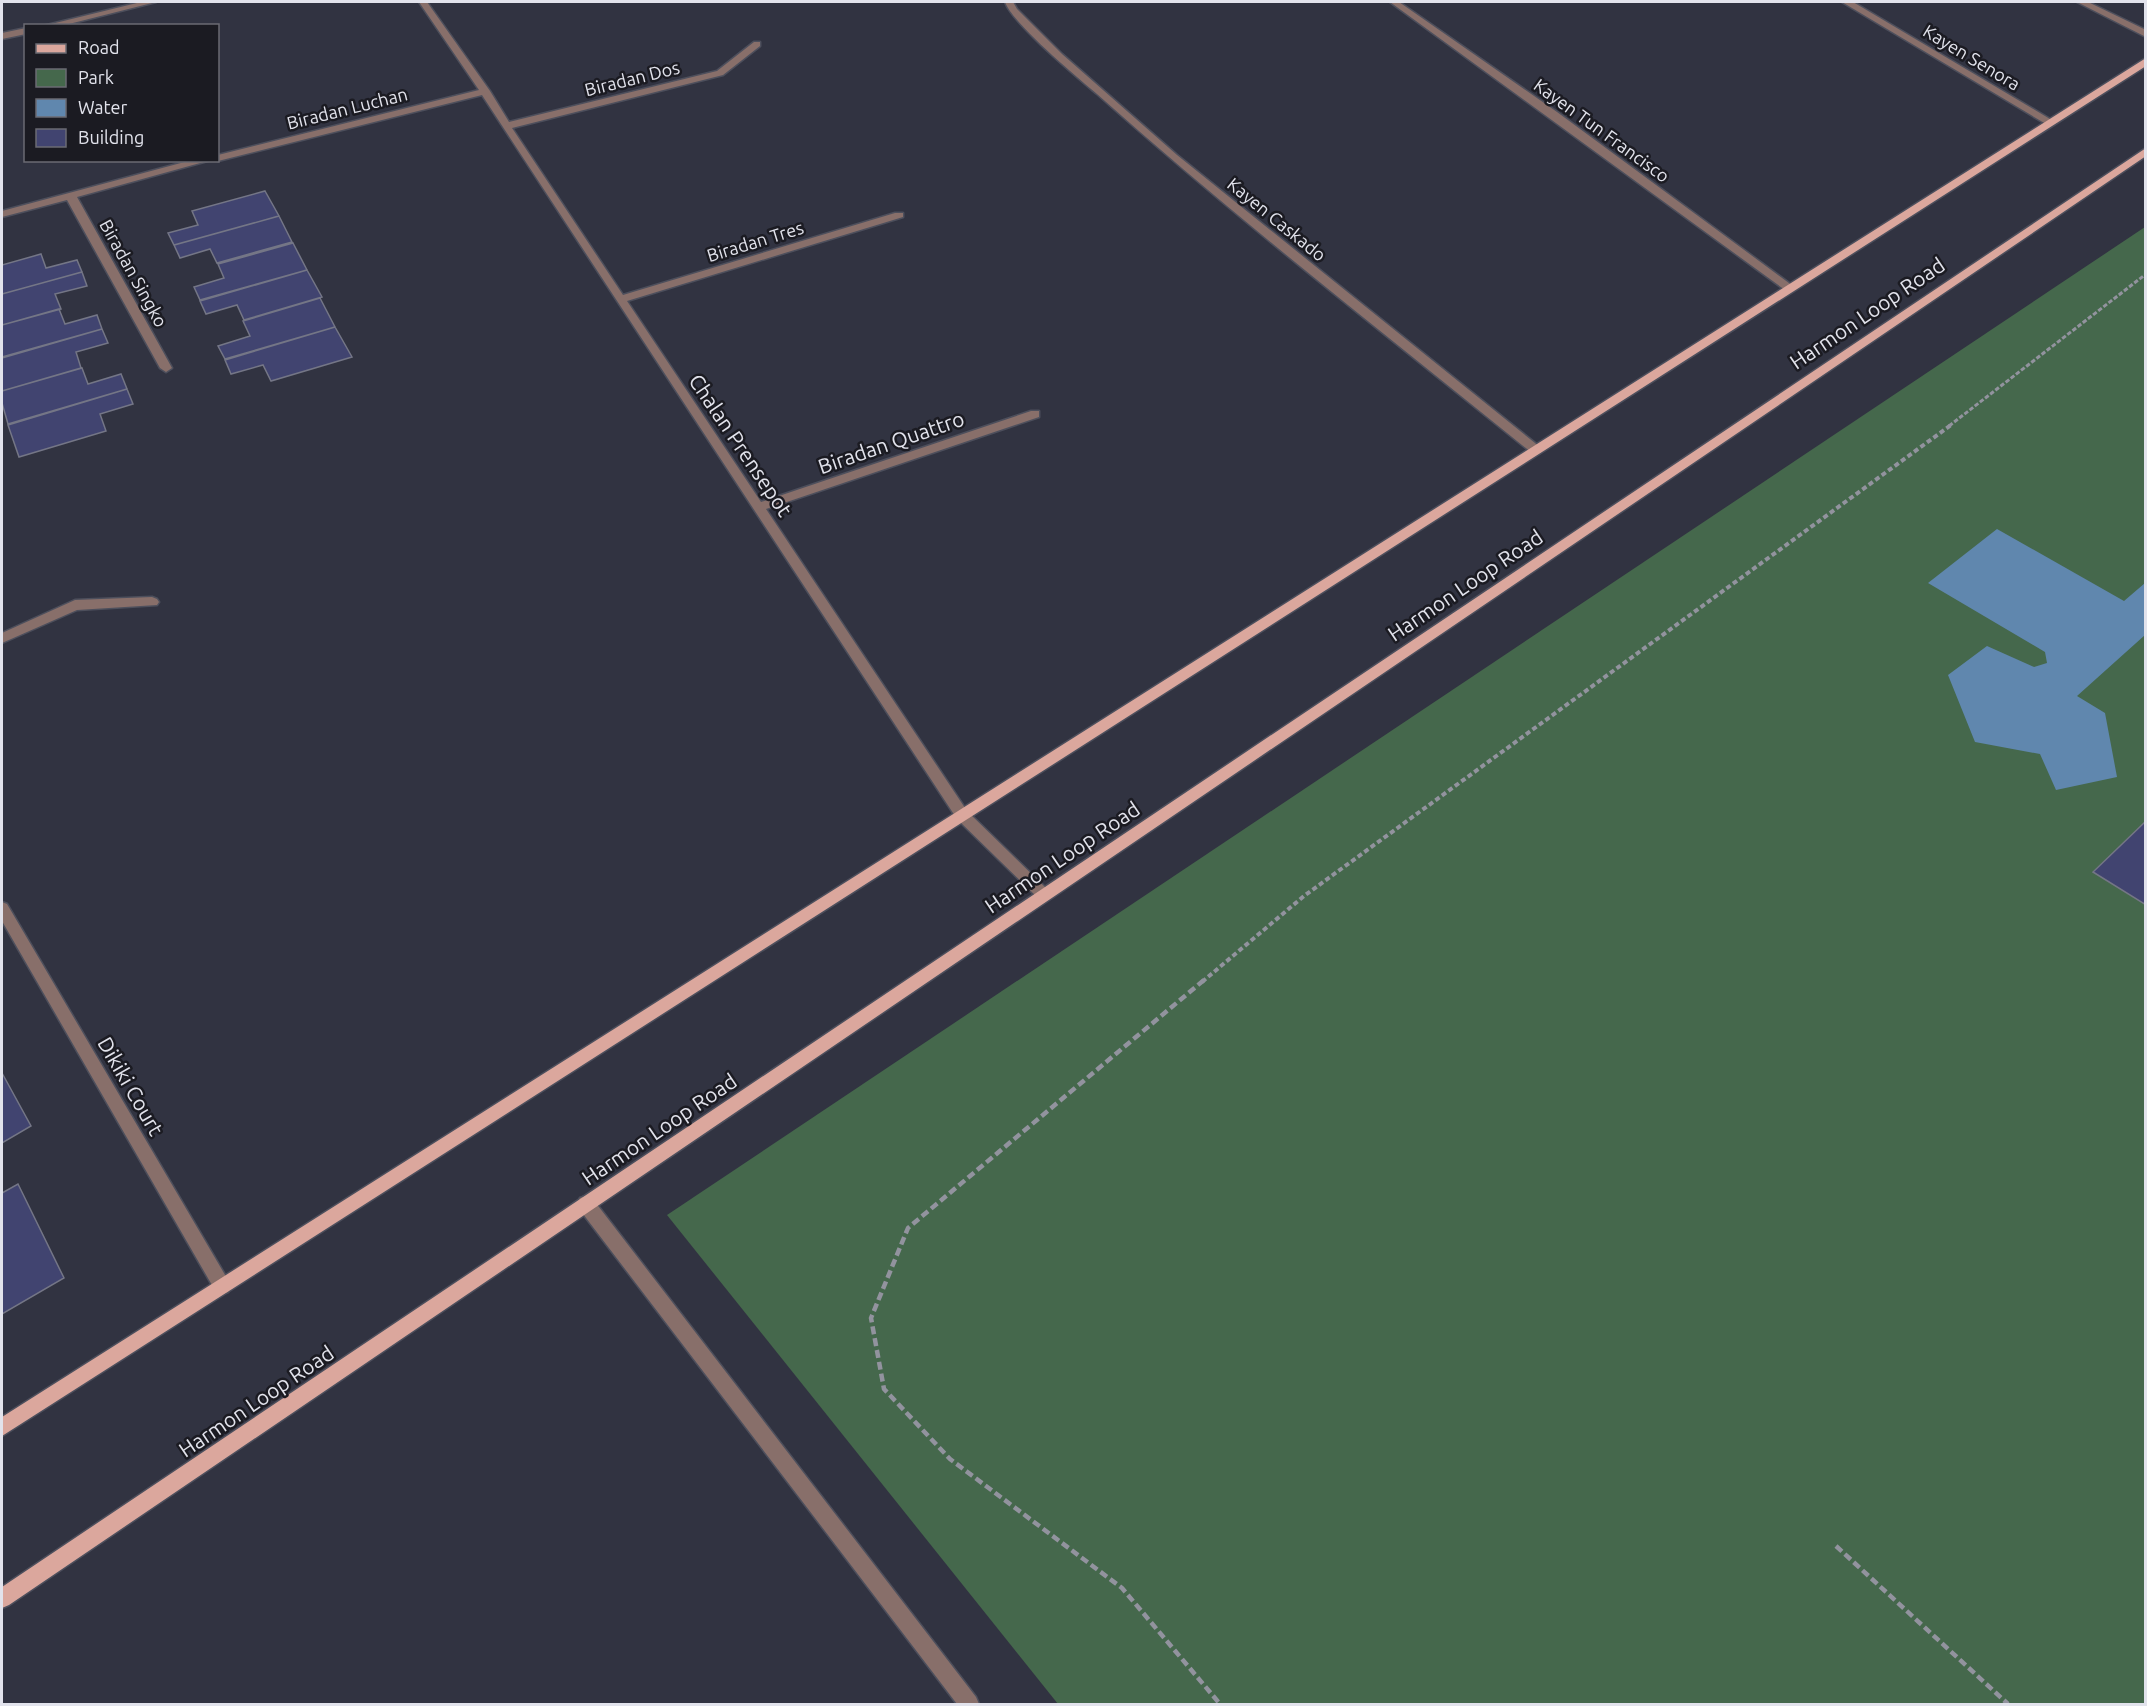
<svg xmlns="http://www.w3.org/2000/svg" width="2147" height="1706" font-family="Ubuntu,sans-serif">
	<rect width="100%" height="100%" fill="#313341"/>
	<path fill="#45684c" d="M2145 227V1704H1058L667 1215Z"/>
	<path fill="#6087ae" d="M1997 529 2124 601 2145 583V635L2077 696 2105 713 2117 777 2056 790 2040 754 1975 742 1948 675 1987 646 2034 667 2047 663 2045 652 1928 583Z"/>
	<path fill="#414470" stroke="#747686" stroke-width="1.5" d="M265 191 279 216 174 245 168 233 198 225 192 211Z
		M279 216 292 242 217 263 210 249 180 258 174 245Z
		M293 243 307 270 200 300 194 287 224 278 218 264Z
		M41 254 46 268 77 260 82 272 2 294V265Z
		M307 270 322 297 244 320 237 305 206 314 200 301Z
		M82 272 87 286 55 294 61 309 2 325V294Z
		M320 298 335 327 225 359 218 346 250 336 243 321Z
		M59 309 65 324 97 315 102 329 2 357V325Z
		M335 327 352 357 271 381 263 365 231 374 225 360Z
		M102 329 108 343 76 352 81 368 2 391V358Z
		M82 368 88 384 121 374 127 389 8 424 2 403V391Z
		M127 389 133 404 100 414 106 431 19 457 8 425Z
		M2146 821V905L2093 872Z
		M2 1073 31 1126 2 1143Z
		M18 1184 64 1278 2 1314V1193Z"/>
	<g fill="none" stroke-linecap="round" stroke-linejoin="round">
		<g stroke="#4d4f5c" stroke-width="3">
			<path id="minor" d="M141 2H156L61 26H43Z
				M419 2H427L490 91 509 122 717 71 754 42H760V46L723 75 512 128 623 295 895 213H903V217L627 301 761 502 1031 411H1039V417L766 509 967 811 1049 891 1052 895 1049 899H1039L957 819 482 95 218 161 216 160H218V155L479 90Z
				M1005 2H1013L1017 9 1062 54 1177 155 1540 447 1542 450 1540 453H1532C1386 335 1237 219 1097 94 1076 76 1013 24 1005 2Z
				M1390 2H1399L1557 112 1793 286V290H1785Z
				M1842 2H1853L2055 122 2046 124Z
				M2077 2H2088L2146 30V37Z
				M26 28V34L2 39V33Z
				M192 160H211L77 197 172 368 166 372 160 368 67 200 2 217V211Z
				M152 597 157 599 159 602 157 605 77 610 2 643V633L75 600Z
				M2 902 7 904 228 1280 231 1286 228 1292 222 1294 216 1292 2 921Z
				M586 1196 592 1198 976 1697 979 1704H957L580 1210 577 1204 580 1198Z"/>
		</g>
		<g stroke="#4d4f5c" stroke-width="3">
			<path id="major" d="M2146 58V66L2 1436V1417Z
				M2146 148V156L9 1605 2 1608V1587Z"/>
		</g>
		<path stroke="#92939e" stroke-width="3" stroke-dasharray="4.5 2" stroke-linecap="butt" d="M1949 426 2146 274"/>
		<path stroke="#92939e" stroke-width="4" stroke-dasharray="5 3" stroke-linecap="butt" d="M1202 982 1304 896 1951 425"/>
		<path stroke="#92939e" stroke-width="4.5" stroke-dasharray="8 4" stroke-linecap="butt" d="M1204 980 908 1228 871 1318 884 1389 950 1459 1122 1588 1220 1704
			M1836 1546 2008 1704"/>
		<use href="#minor" fill="#886f6a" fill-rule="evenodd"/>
		<use href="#major" fill="#dba79d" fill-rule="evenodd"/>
	</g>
	<g text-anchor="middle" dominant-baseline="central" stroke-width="5" stroke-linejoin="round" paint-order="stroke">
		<g font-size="18" fill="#e2e3ec" stroke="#1b1b22">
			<text transform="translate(1972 57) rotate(31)">Kayen Senora</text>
			<text transform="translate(632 78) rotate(-14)">Biradan Dos</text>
			<text transform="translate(347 108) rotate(-14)">Biradan Luchan</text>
			<text transform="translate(1602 130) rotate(36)">Kayen Tun Francisco</text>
			<text transform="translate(1277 219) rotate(39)">Kayen Caskado</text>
			<text transform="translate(755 241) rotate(-17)">Biradan Tres</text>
			<text transform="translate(134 273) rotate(61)">Biradan Singko</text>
		</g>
		<g font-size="21" fill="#e2e3ec" stroke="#1b1b22">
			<text transform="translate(1867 313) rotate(-34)">Harmon Loop Road</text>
			<text transform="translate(891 442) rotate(-19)">Biradan Quattro</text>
			<text transform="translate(741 445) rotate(56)">Chalan Prensepot</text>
			<text transform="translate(1465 585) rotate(-34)">Harmon Loop Road</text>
			<text transform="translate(1062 857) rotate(-34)">Harmon Loop Road</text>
			<text transform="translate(131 1086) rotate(60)">Dikiki Court</text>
			<text transform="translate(659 1129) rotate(-34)">Harmon Loop Road</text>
			<text transform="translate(256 1401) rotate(-34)">Harmon Loop Road</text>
		</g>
	</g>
	<rect width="2147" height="1706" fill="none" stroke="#e2e3ec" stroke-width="6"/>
	<rect x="24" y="24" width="195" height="138" fill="#1b1b22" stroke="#6b6b73" stroke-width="1.5"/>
	<rect x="36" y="44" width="30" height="9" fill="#dba79d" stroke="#6b6b73" stroke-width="1.5"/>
	<text x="78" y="54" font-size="18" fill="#e2e3ec">Road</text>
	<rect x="36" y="69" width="30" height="18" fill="#45684c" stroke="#6b6b73" stroke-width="1.5"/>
	<text x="78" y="84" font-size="18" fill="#e2e3ec">Park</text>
	<rect x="36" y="99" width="30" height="18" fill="#6087ae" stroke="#6b6b73" stroke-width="1.5"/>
	<text x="78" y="114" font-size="18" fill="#e2e3ec">Water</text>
	<rect x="36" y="129" width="30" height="18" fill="#414470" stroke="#6b6b73" stroke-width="1.5"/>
	<text x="78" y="144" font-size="18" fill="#e2e3ec">Building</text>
</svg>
